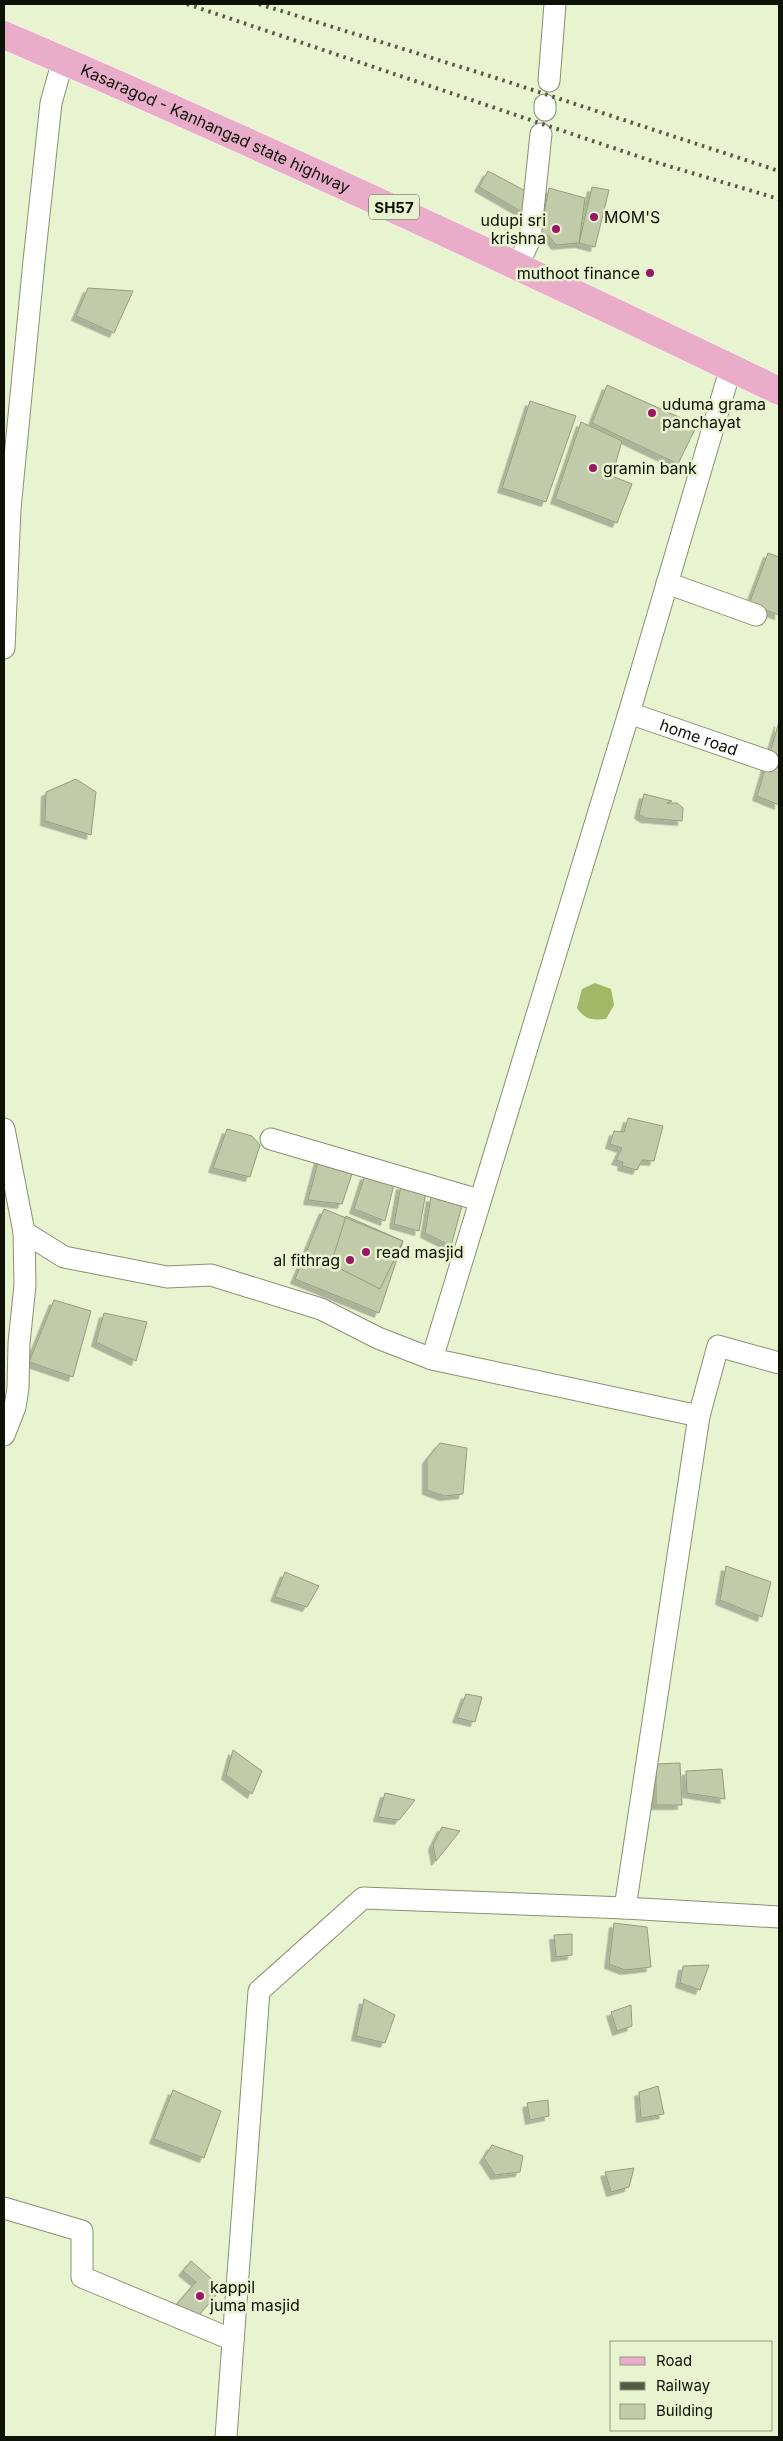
<svg xmlns="http://www.w3.org/2000/svg" width="783" height="2441" font-family="Inter,sans-serif">
	<defs>
		<filter id="shadow"><feDropShadow dx="-4.5" dy="4.5" stdDeviation="0" flood-color="#0004"/></filter>
	</defs>
	<rect width="100%" height="100%" fill="#e8f3d0"/>
	<path fill="#a3b867" d="M595 983 611 989 614 1005 606 1019C592 1020 585 1020 577 1008L582 989Z"/>
	<path fill="#c1cbaa" stroke="#949d7d" filter="url(#shadow)" d="M488 171 533 195 524 213 479 187Z
		M592 187 609 190 595 247 579 243Z
		M549 188 585 198 579 243 556 245 549 236 540 233Z
		M88 288 133 291 114 333 76 316Z
		M607 385 697 425 678 464 592 423Z
		M530 401 576 416 546 502 502 488Z
		M581 422 622 441 612 476 632 484 617 523 555 499Z
		M768 553 779 557V615L749 604Z
		M779 722V805L757 796Z
		M76 779 96 792 91 835 45 821 46 792Z
		M644 794 672 801 667 803H677L683 808 682 821 645 818 639 814Z
		M628 1118 663 1126 654 1161 642 1160 637 1170 622 1166 623 1162 616 1160 622 1148 610 1144 614 1131 624 1132Z
		M227 1129 252 1136 260 1145 250 1177 213 1168Z
		M319 1158 354 1168 342 1204 308 1200Z
		M365 1175 395 1180 385 1221 354 1209Z
		M401 1185 426 1192 419 1231 394 1224Z
		M431 1197 463 1202 451 1246 425 1233Z
		M324 1209 403 1241 379 1313 295 1279Z
		M346 1216 403 1241 380 1289 331 1264Z
		M54 1300 91 1311 73 1377 29 1362Z
		M104 1313 147 1322 136 1361 96 1342Z
		M440 1443 467 1448 463 1494 444 1496 427 1490V1459Z
		M726 1566 771 1582 762 1617 720 1600Z
		M285 1572 319 1586 307 1607 275 1597Z
		M466 1694 482 1697 475 1722 457 1718Z
		M233 1750 262 1771 252 1794 226 1775Z
		M680 1763 682 1805H656V1764Z
		M722 1769 725 1799 687 1793 686 1771Z
		M385 1793 415 1800 399 1820 378 1817Z
		M442 1827 460 1831 436 1861 433 1845Z
		M614 1923 647 1927 651 1967 625 1970 609 1964Z
		M572 1934V1955L556 1957 554 1935Z
		M709 1965 700 1990 680 1983 683 1966Z
		M364 1999 395 2015 385 2043 356 2036Z
		M631 2005 632 2026 617 2031 611 2012Z
		M658 2086 664 2114 641 2118 639 2092Z
		M173 2090 221 2111 204 2158 154 2139Z
		M548 2100 549 2116 530 2120 527 2103Z
		M492 2145 523 2156 520 2172 495 2175 484 2158Z
		M634 2168 629 2187 611 2192 605 2172Z
		M191 2261 222 2288 195 2320 177 2304 196 2282 183 2271Z"/>
	<g fill="none" stroke-linecap="round" stroke-linejoin="round">
		<g stroke="#889171" stroke-width="23">
			<g id="minor">
				<path d="M549 81 555 4"/>
				<path d="M545 110V105"/>
				<path d="M518 265 530 239 541 134"/>
				<path d="M667 583 756 615"/>
				<path d="M4 648 10 509 34 261 51 103 63 60"/>
				<path id="s1" d="M629 713 768 761"/>
				<path d="M4 1129 24 1232 25 1285 19 1343 18 1388 15 1407 4 1435"/>
				<path d="M271 1139 479 1200"/>
				<path d="M24 1232 64 1257 167 1277 211 1275 321 1309 378 1338 432 1359"/>
				<path d="M699 1416 718 1346 779 1363"/>
				<path d="M625 1908 779 1917"/>
				<path d="M4 2208 82 2231V2277L233 2340"/>
				<path d="M226 2437 259 1991 363 1898 625 1908 699 1416 432 1359 629 713 731 367"/>
			</g>
		</g>
		<g stroke="#fff" stroke-width="29">
			<g id="major">
				<path id="s2" d="M4 35C266 147 522 267 779 391"/>
			</g>
		</g>
		<use href="#minor" stroke="#fff" stroke-width="21"/>
		<use href="#major" stroke="#e9adca" stroke-width="28"/>
		<path stroke="#555a47" stroke-width="4" stroke-dasharray="2.5 5" stroke-linecap="butt" d="M187 4 655 162 779 199
			M259 4 493 77 779 171"/>
	</g>
	<g fill="#9c1464" stroke="#e8f3d0" stroke-width="2">
		<circle cx="594" cy="217" r="5"/>
		<circle cx="556" cy="229" r="5"/>
		<circle cx="650" cy="273" r="5"/>
		<circle cx="652" cy="413" r="5"/>
		<circle cx="593" cy="468" r="5"/>
		<circle cx="366" cy="1252" r="5"/>
		<circle cx="350" cy="1260" r="5"/>
		<circle cx="200" cy="2296" r="5"/>
	</g>
	<g text-anchor="middle" dominant-baseline="central" stroke-width="5" stroke-linejoin="round" paint-order="stroke">
		<rect fill="#e8f3d0" stroke="#4f5543" stroke-width="1" x="369" y="194.5" width="50" height="25" rx="4"/>
		<g font-size="15" font-weight="bold" fill="#0e1106">
			<text x="394" y="207">SH57</text>
		</g>
		<g font-size="16" fill="#0e1106" stroke="#e8f3d0">
			<text stroke="none"><textPath href="#s2" startOffset="231">Kasaragod - Kanhangad state highway</textPath></text>
			<text stroke="none"><textPath href="#s1" startOffset="74">home road</textPath></text>
		</g>
		<g font-size="16" fill="#0e1106" stroke="#e8f3d0" text-anchor="start">
			<text x="604" y="217">MOM'S</text>
			<text x="546" y="220" text-anchor="end">udupi sri<tspan x="546" dy="18">krishna</tspan></text>
			<text x="640" y="273" text-anchor="end">muthoot finance</text>
			<text x="662" y="404">uduma grama<tspan x="662" dy="18">panchayat</tspan></text>
			<text x="603" y="468">gramin bank</text>
			<text x="376" y="1252">read masjid</text>
			<text x="340" y="1260" text-anchor="end">al fithrag</text>
			<text x="210" y="2287">kappil<tspan x="210" dy="18">juma masjid</tspan></text>
		</g>
	</g>
	<rect width="783" height="2441" fill="none" stroke="#0e1106" stroke-width="10"/>
	<rect x="610" y="2341" width="162" height="90" fill="#e8f3d0" stroke="#91997f"/>
	<rect x="620" y="2357" width="25" height="8" fill="#e9adca" stroke="#91997f"/>
	<text x="656" y="2366" font-size="15" fill="#0e1106">Road</text>
	<rect x="620" y="2382" width="25" height="8" fill="#555a47" stroke="#91997f"/>
	<text x="656" y="2391" font-size="15" fill="#0e1106">Railway</text>
	<rect x="620" y="2404" width="25" height="15" fill="#c1cbaa" stroke="#91997f"/>
	<text x="656" y="2416" font-size="15" fill="#0e1106">Building</text>
</svg>
